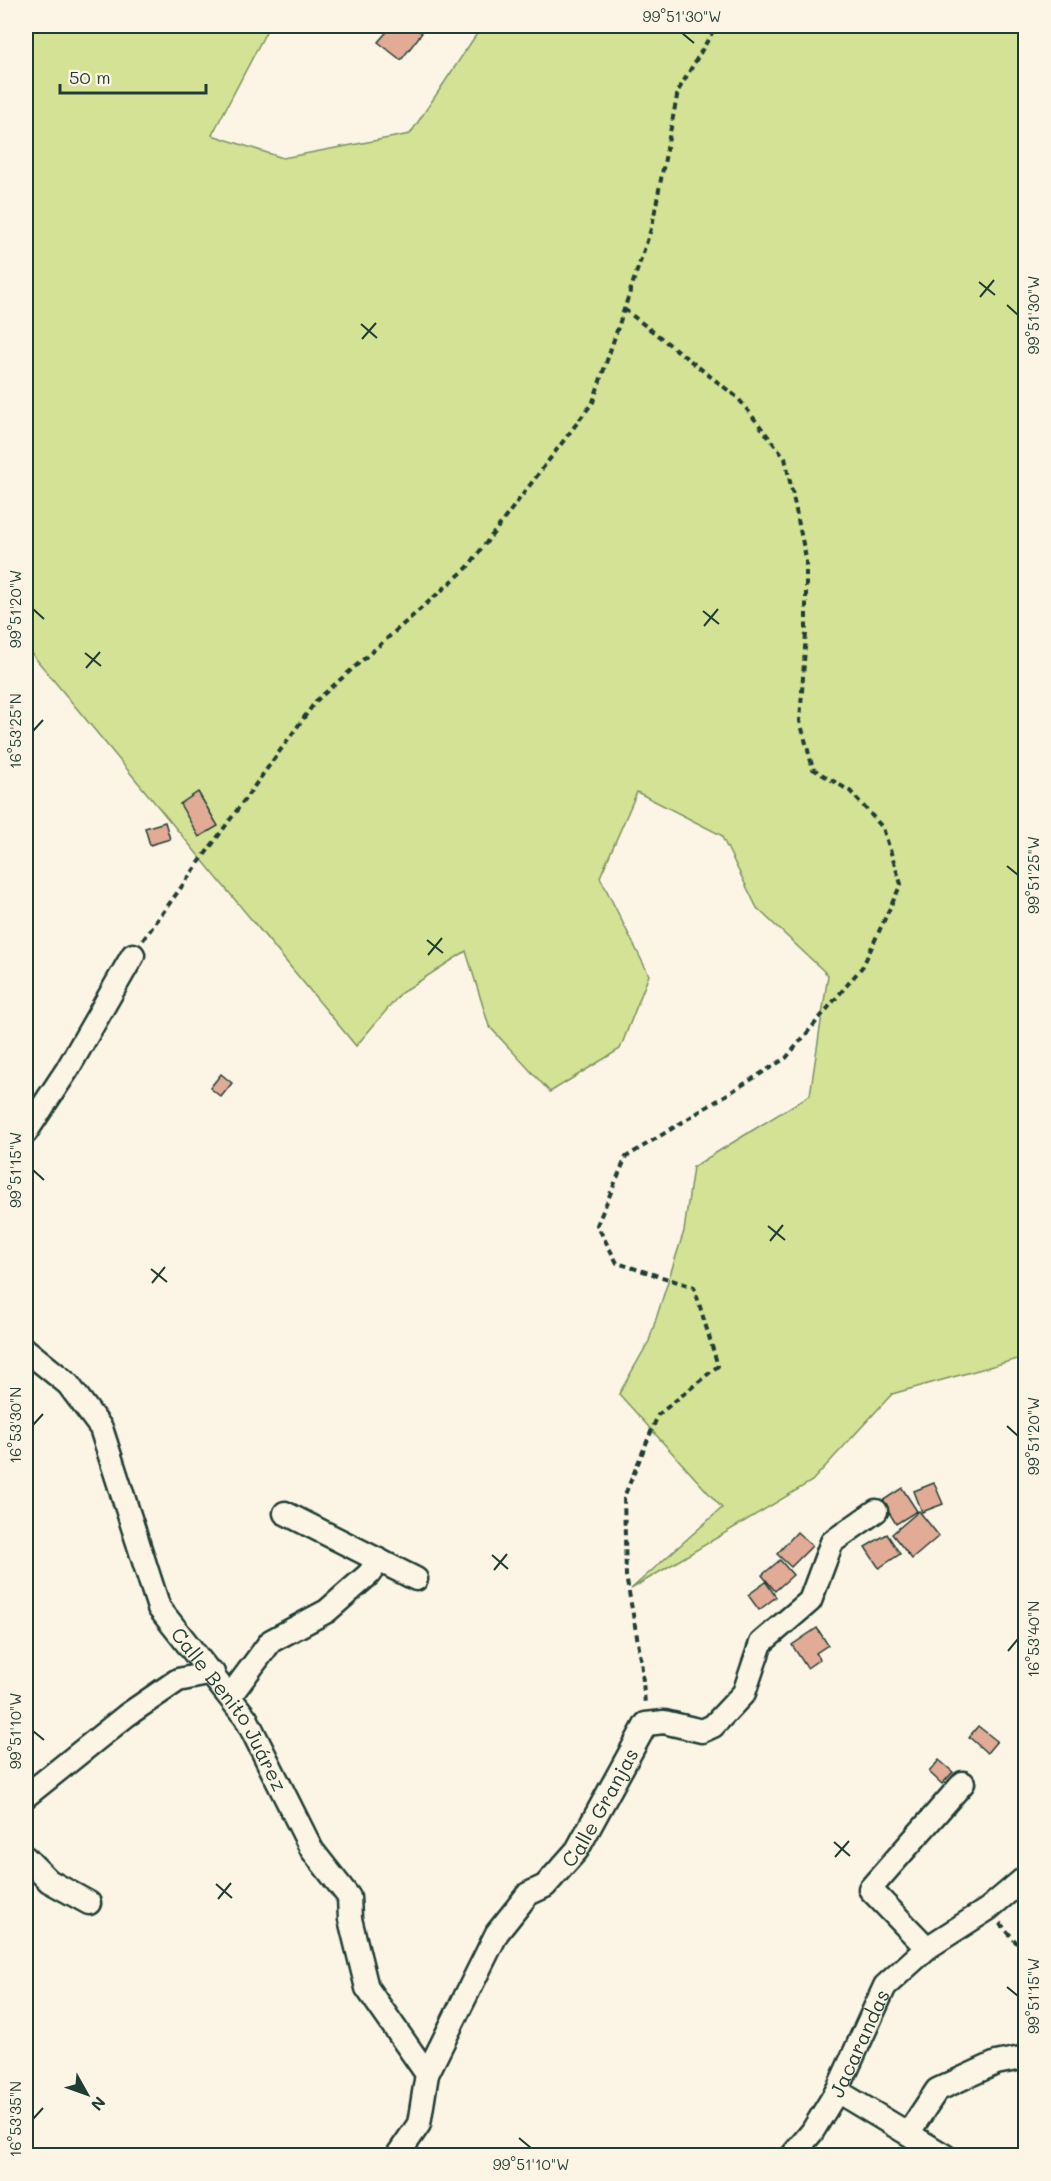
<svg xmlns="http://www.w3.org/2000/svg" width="1051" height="2181" font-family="Mali,sans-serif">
	<rect width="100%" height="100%" fill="#fcf5e5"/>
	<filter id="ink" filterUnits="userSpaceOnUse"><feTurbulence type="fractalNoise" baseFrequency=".0167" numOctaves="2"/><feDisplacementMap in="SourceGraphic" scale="12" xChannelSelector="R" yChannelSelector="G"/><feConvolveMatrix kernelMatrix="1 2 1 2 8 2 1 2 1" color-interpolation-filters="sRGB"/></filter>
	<g filter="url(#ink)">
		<path fill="#d4e295" stroke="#7a9064" stroke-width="1.5" d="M26 26H229L267 30 212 135 283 158 410 134 482 26H1025V1357L892 1394 812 1481 631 1589 722 1508 619 1394 649 1341 684 1231 693 1167 810 1095 828 975 757 908 721 835 637 792 600 877 649 975 620 1049 550 1092 489 1026 466 951 401 993 356 1046 26 647Z"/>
		<path fill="#e1ab96" stroke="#1f3d34" stroke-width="1.5" d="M392 26H412L422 33 401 60 378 42Z
			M198 792 218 826 199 837 180 804Z
			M165 822 170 839 150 845 145 828Z
			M221 1074 232 1083 221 1097 210 1088Z
			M934 1483 943 1504 922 1512 914 1491Z
			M902 1488 917 1511 896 1524 882 1501Z
			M919 1511 939 1536 912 1559 892 1534Z
			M797 1532 812 1546 791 1567 777 1554Z
			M887 1534 900 1554 879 1568 865 1547Z
			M780 1560 793 1575 775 1591 762 1575Z
			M766 1582 776 1597 759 1610 748 1595Z
			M817 1628 828 1645 816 1653 820 1659 807 1668 792 1645Z
			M978 1726 997 1741 987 1753 969 1737Z
			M939 1760 953 1772 942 1784 929 1772Z"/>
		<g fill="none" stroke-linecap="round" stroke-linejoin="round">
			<g stroke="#1f3d34" stroke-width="27">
				<g id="minor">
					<path d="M26 1132 67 1070 133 955"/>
					<path id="s1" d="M26 1350 68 1384 101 1428 159 1608 246 1718 312 1850 349 1897 350 1919 367 1988 427 2074"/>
					<path d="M285 1513 416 1579"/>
					<path d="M230 1696 271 1641 327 1611 369 1574 379 1560"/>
					<path d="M26 1796 127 1715 178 1680 213 1673"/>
					<path d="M26 1858 49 1881 89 1903"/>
					<path d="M927 1948 870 1889 963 1783"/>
					<path d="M837 2091 945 2156"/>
					<path d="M909 2132 937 2090 996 2063 1026 2057"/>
					<path id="s2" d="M397 2156 419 2124 427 2074 497 1933 528 1894 545 1886 577 1850 646 1724 664 1722 702 1731 713 1726 744 1693 761 1643 810 1601 832 1542 876 1511"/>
					<path id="s3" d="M792 2156 812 2132 837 2091 885 1986 927 1948 988 1909 1026 1877"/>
				</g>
			</g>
			<path stroke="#1f3d34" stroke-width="4" stroke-dasharray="6 4.5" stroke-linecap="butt" d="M624 309 738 398 785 458 806 558V633L800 721 813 769 850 791 883 828 901 884 863 966 786 1058 626 1157 597 1225 617 1263 694 1287 718 1366 658 1415 624 1497 626 1576 641 1659 645 1704
				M143 940 316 701 467 568 593 402 652 226 678 91 716 26
				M1000 1923 1026 1954"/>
			<use href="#minor" stroke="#fcf5e5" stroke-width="22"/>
		</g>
	</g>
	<path fill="none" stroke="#1f3d34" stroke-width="2" d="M682 33 694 43M979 282 995 295M980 297 994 280M1007 305 1018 315M361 324 377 338M362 339 376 323M33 609 44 619M703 611 719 624M704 626 718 609M85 653 101 666M86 668 100 652M33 731 43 720M1007 866 1018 875M427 940 443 953M428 955 442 938M33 1170 44 1180M768 1226 785 1240M770 1241 783 1225M151 1269 167 1282M152 1283 165 1267M33 1425 43 1414M1007 1426 1018 1436M492 1555 508 1569M494 1570 507 1554M1008 1651 1018 1639M33 1731 44 1740M834 1842 850 1856M835 1857 849 1841M216 1884 232 1898M218 1899 231 1883M1007 1987 1018 1996M33 2119 43 2108M519 2138 531 2148"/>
	<g text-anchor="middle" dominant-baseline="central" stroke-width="4.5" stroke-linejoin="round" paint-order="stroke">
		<g font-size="20" fill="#1f3d34" stroke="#fcf5e5">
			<text stroke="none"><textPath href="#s1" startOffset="422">Calle Benito Juárez</textPath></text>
			<text stroke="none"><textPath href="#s2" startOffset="412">Calle Granjas</textPath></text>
			<text stroke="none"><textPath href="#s3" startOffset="132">Jacarandas</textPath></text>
		</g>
	</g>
	<rect width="1051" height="2181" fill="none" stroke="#fcf5e5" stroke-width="66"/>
	<g transform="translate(87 2094) rotate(130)" stroke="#fcf5e5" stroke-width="4.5" paint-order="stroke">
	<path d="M0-4.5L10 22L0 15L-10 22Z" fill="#1f3d34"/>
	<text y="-9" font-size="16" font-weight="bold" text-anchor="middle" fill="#1f3d34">N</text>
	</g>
	<path d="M60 84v9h146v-9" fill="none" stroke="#1f3d34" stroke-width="3"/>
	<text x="69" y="84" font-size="18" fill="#1f3d34" stroke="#fcf5e5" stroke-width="4.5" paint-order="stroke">50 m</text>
	<rect x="33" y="33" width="985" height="2115" fill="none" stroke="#1f3d34" stroke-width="2"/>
	<g font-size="15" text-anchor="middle" fill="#1f3d34">
		<text x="682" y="22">99°51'30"W</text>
		<text transform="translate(1034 315) rotate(-90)" y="5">99°51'30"W</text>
		<text transform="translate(16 609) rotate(-90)" y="5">99°51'20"W</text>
		<text transform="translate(16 731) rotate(-90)" y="5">16°53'25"N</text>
		<text transform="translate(1034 875) rotate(-90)" y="5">99°51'25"W</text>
		<text transform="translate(16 1170) rotate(-90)" y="5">99°51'15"W</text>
		<text transform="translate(16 1425) rotate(-90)" y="5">16°53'30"N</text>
		<text transform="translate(1034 1436) rotate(-90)" y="5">99°51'20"W</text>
		<text transform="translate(1034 1639) rotate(-90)" y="5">16°53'40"N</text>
		<text transform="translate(16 1731) rotate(-90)" y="5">99°51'10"W</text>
		<text transform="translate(1034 1996) rotate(-90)" y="5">99°51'15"W</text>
		<text transform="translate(16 2119) rotate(-90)" y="5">16°53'35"N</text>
		<text x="531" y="2170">99°51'10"W</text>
	</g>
</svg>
